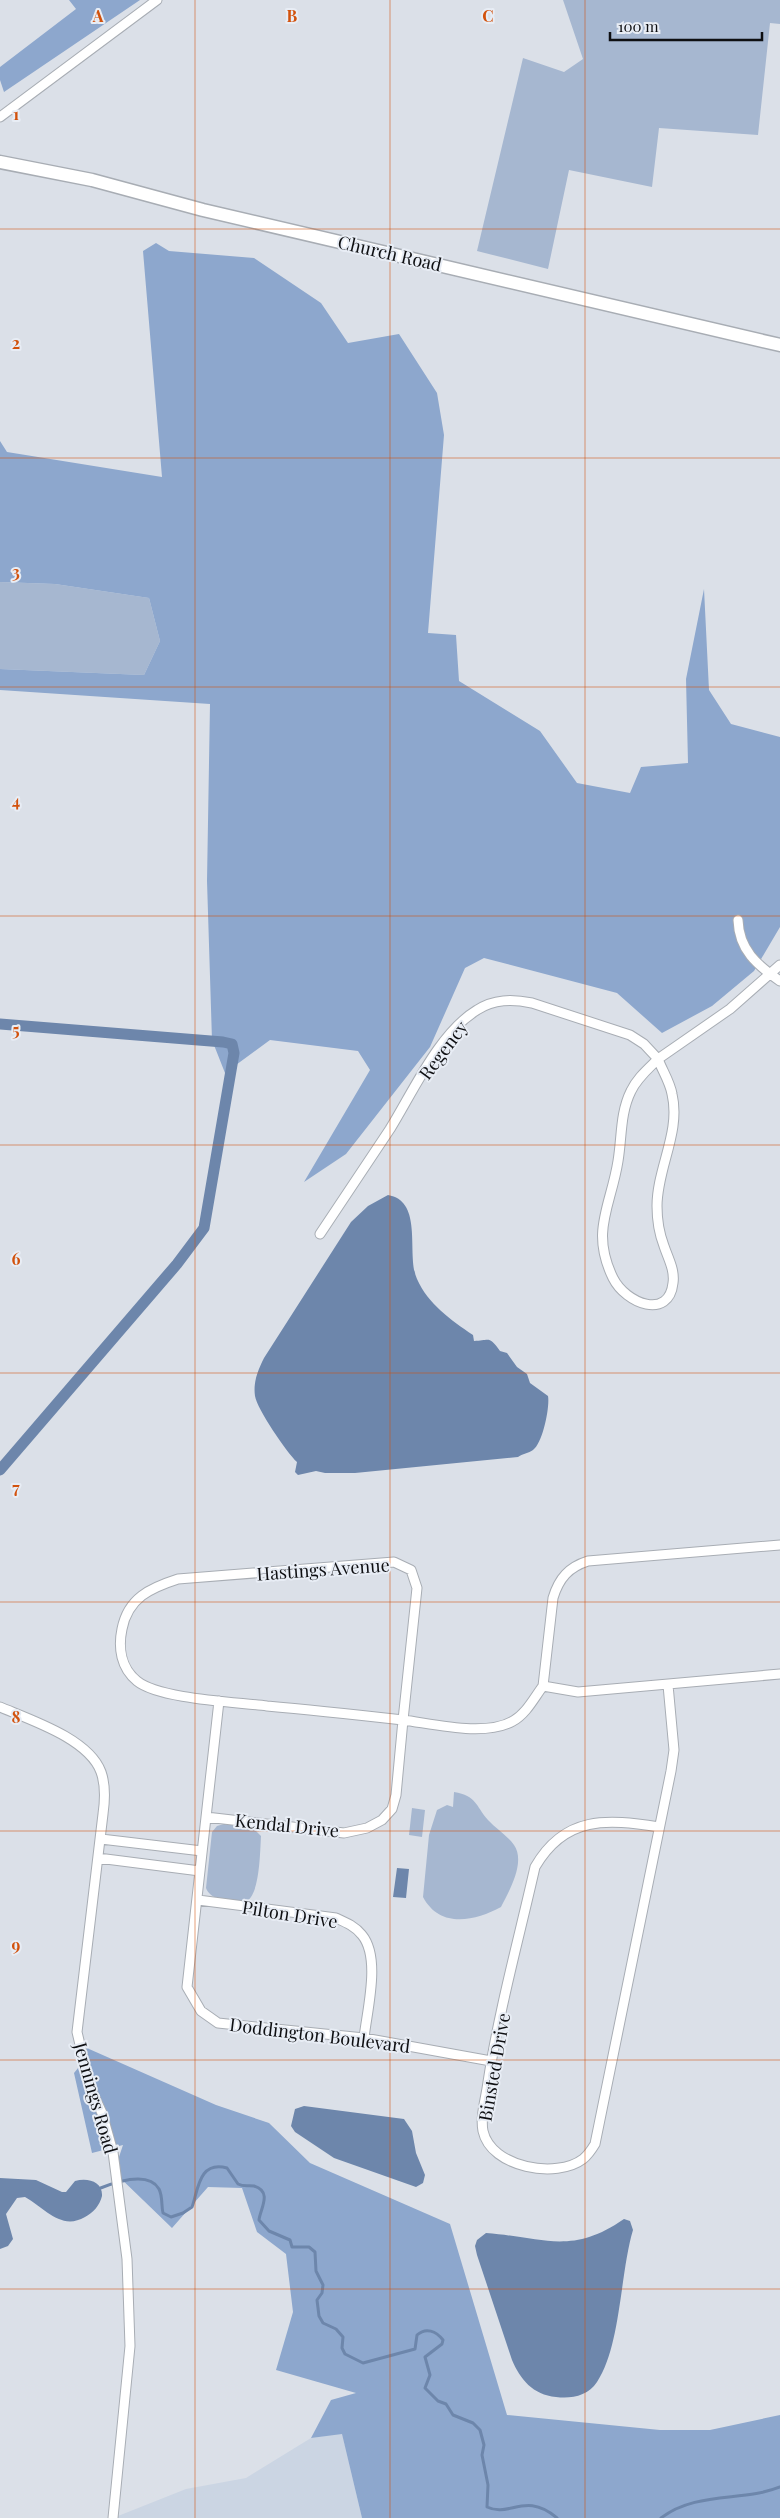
<svg xmlns="http://www.w3.org/2000/svg" width="780" height="2518" font-family="'Playfair Display',serif">
	<rect width="100%" height="100%" fill="#dbe0e8"/>
	<path fill="#cbd5e3" d="M342 2433 362 2518H113L186 2489 246 2478 311 2438Z"/>
	<path fill="#a6b7d0" d="M563 0H780V24L770 23 758 135 659 128 652 187 569 170 548 269 477 251 523 58 564 72 583 59Z
		M0 582 55 584 149 598 160 641 144 675 0 669Z
		M454 1792C477 1796 475 1805 488 1820 496 1829 507 1835 514 1845 526 1862 509 1891 501 1907 475 1921 440 1929 423 1897L429 1835 437 1810 447 1805 453 1807Z
		M412 1808 425 1810 422 1837 409 1835Z
		M224 1824 253 1828 261 1836C260 1851 260 1893 247 1901 234 1902 211 1902 206 1888L212 1832 217 1826Z"/>
	<path fill="#8da7cd" d="M69 0H140L4 92 0 80V67L76 9Z
		M156 243 169 251 254 258 321 303 348 343 399 334 437 393 444 435 428 633 456 635 459 681 540 731 577 783 630 793 641 767 688 763 686 679 704 589 709 690 731 724 780 737V927L754 971 712 1006 662 1033 617 993 484 958 465 968 430 1047 346 1154 304 1182 370 1070 358 1051 270 1040 225 1073 212 1040 207 881 210 704 0 690V669L144 675 160 641 149 598 55 584 0 582V441L7 452 162 477 143 251Z
		M80 2045 216 2105 269 2123 310 2163 450 2224 507 2415 660 2430H710L780 2415V2518H362L342 2434 311 2438 331 2400 356 2393 276 2370 293 2312 286 2254 257 2232 242 2188 208 2187 172 2228 114 2172 123 2145 92 2153 74 2073 83 2062Z"/>
	<path fill="#6d86ab" d="M388 1195C424 1201 406 1255 417 1279 428 1304 451 1320 473 1335L474 1341C491 1340 489 1336 500 1351L507 1353 517 1367 527 1374 530 1383 548 1396C550 1406 543 1443 533 1450 529 1453 522 1454 518 1457L355 1473H325L316 1471 298 1475 295 1472 297 1462C287 1453 257 1409 255 1396 253 1382 258 1370 264 1358L351 1222 368 1206Z
		M397 1868 409 1869 406 1898 393 1897Z
		M304 2106 404 2119 412 2131 416 2153 425 2175 423 2183 416 2187 334 2158 295 2132 291 2126 295 2109Z
		M0 2178 36 2180 62 2192H66L75 2181C88 2177 103 2182 102 2196 100 2205 93 2213 85 2217 61 2231 45 2208 25 2197L17 2198 6 2214 13 2239 8 2246 0 2249Z
		M624 2219 630 2221 633 2230C620 2273 621 2346 597 2382 588 2396 571 2399 556 2397 533 2395 520 2379 512 2360L477 2255 475 2246 477 2240 486 2233C542 2237 571 2256 624 2219Z"/>
	<g fill="none" stroke-linecap="round" stroke-linejoin="round">
		<path stroke="#6d86ab" stroke-width="3" d="M98 2189C113 2183 148 2170 159 2189 163 2197 161 2205 163 2213L171 2217 183 2213 192 2207C198 2192 198 2160 227 2168L238 2184C244 2187 248 2185 254 2186 273 2192 260 2209 259 2220L269 2231 290 2240 292 2247H309L315 2252 316 2271 323 2285 322 2293 317 2300 319 2316 323 2323 336 2329 343 2337 342 2348 345 2354 363 2363 415 2349 417 2335C426 2327 436 2331 443 2340L442 2344 425 2357 430 2375 425 2388 438 2401 446 2404 453 2415 473 2423 480 2430 484 2445 482 2455 488 2485 487 2507C510 2518 525 2491 557 2518
			M661 2518C696 2491 743 2502 780 2487"/>
		<path stroke="#6d86ab" stroke-width="11" d="M0 1024 223 1042 232 1044 234 1053 204 1228 177 1264 0 1470"/>
		<g stroke="#a8adb4" stroke-width="11">
			<path id="street" d="M0 117 157 0
				M738 920C739 950 757 965 780 981
				M658 1059C662 1070 670 1082 672 1094 681 1132 657 1168 657 1206 657 1220 659 1233 664 1246 668 1258 675 1270 673 1283 669 1320 626 1304 613 1278 590 1231 611 1206 618 1161 622 1137 620 1113 631 1091 637 1078 648 1069 658 1059Z
				M320 1234C343 1199 367 1164 390 1129 413 1092 439 1033 477 1010 494 999 512 999 532 1003L630 1035 644 1044 658 1059 730 1009 780 965
				M394 1562 411 1570 417 1588 403 1720C358 1715 312 1710 267 1706 236 1702 159 1699 137 1681 121 1668 118 1648 122 1629 128 1598 150 1588 178 1579Z
				M543 1686 553 1598C559 1578 569 1567 588 1561L780 1545
				M219 1701 187 1987 201 2011 218 2023 364 2038 491 2061
				M0 1707C31 1720 89 1739 101 1772 106 1786 105 1800 103 1814L77 2032 90 2087 102 2113 113 2152 127 2259 130 2346 113 2518
				M206 1817 344 1833 367 1828 382 1820 392 1809 396 1795 403 1720C434 1724 485 1737 513 1721 526 1714 534 1698 543 1686L578 1692 780 1674
				M659 1827C607 1819 565 1815 535 1867 519 1938 499 2010 488 2082 486 2098 480 2116 483 2131 491 2168 557 2179 583 2159 588 2155 592 2149 595 2144L671 1771 674 1750 668 1685
				M101 1839 202 1851
				M98 1858 200 1871
				M198 1900 336 1918C345 1922 355 1926 362 1935 381 1958 367 2010 364 2038"/>
		</g>
		<g stroke="#a8adb4" stroke-width="15">
			<path id="secondary" d="M0 162 92 180 203 210 780 345"/>
		</g>
		<use href="#street" stroke="#fff" stroke-width="9"/>
		<use href="#secondary" stroke="#fff" stroke-width="12"/>
	</g>
	<path fill="none" stroke="#d2520d" stroke-width="1" stroke-opacity="0.55" d="M195 0V2518M390 0V2518M585 0V2518M0 229H780M0 458H780M0 687H780M0 916H780M0 1145H780M0 1373H780M0 1602H780M0 1831H780M0 2060H780M0 2289H780"/>
	<g text-anchor="middle" dominant-baseline="central" stroke-width="4" stroke-linejoin="round" paint-order="stroke">
		<g font-size="18" fill="#0e0f12" stroke="#e8edf5">
			<text transform="translate(390 253) rotate(13)">Church Road</text>
			<text transform="translate(443 1050) rotate(-53)">Regency</text>
			<text transform="translate(323 1569) rotate(-4)">Hastings Avenue</text>
			<text transform="translate(287 1825) rotate(6)">Kendal Drive</text>
			<text transform="translate(290 1914) rotate(9)">Pilton Drive</text>
			<text transform="translate(320 2035) rotate(7)">Doddington Boulevard</text>
			<text transform="translate(494 2067) rotate(-80)">Binsted Drive</text>
			<text transform="translate(96 2098) rotate(74)">Jennings Road</text>
		</g>
	</g>
	<g font-size="16" text-anchor="middle" font-weight="bold" fill="#d2520d" stroke="#e8edf5" stroke-width="4" stroke-linejoin="round" paint-order="stroke">
		<text x="98" y="22">A</text>
		<text x="292" y="22">B</text>
		<text x="488" y="22">C</text>
		<text x="16" y="120">1</text>
		<text x="16" y="349">2</text>
		<text x="16" y="578">3</text>
		<text x="16" y="807">4</text>
		<text x="16" y="1036">5</text>
		<text x="16" y="1265">6</text>
		<text x="16" y="1494">7</text>
		<text x="16" y="1723">8</text>
		<text x="16" y="1951">9</text>
	</g>
	<path d="M610 32v8h152v-8" fill="none" stroke="#0e0f12" stroke-width="2.5"/>
	<text x="618" y="32" font-size="15" fill="#0e0f12" stroke="#e8edf5" stroke-width="4" paint-order="stroke">100 m</text>
</svg>
